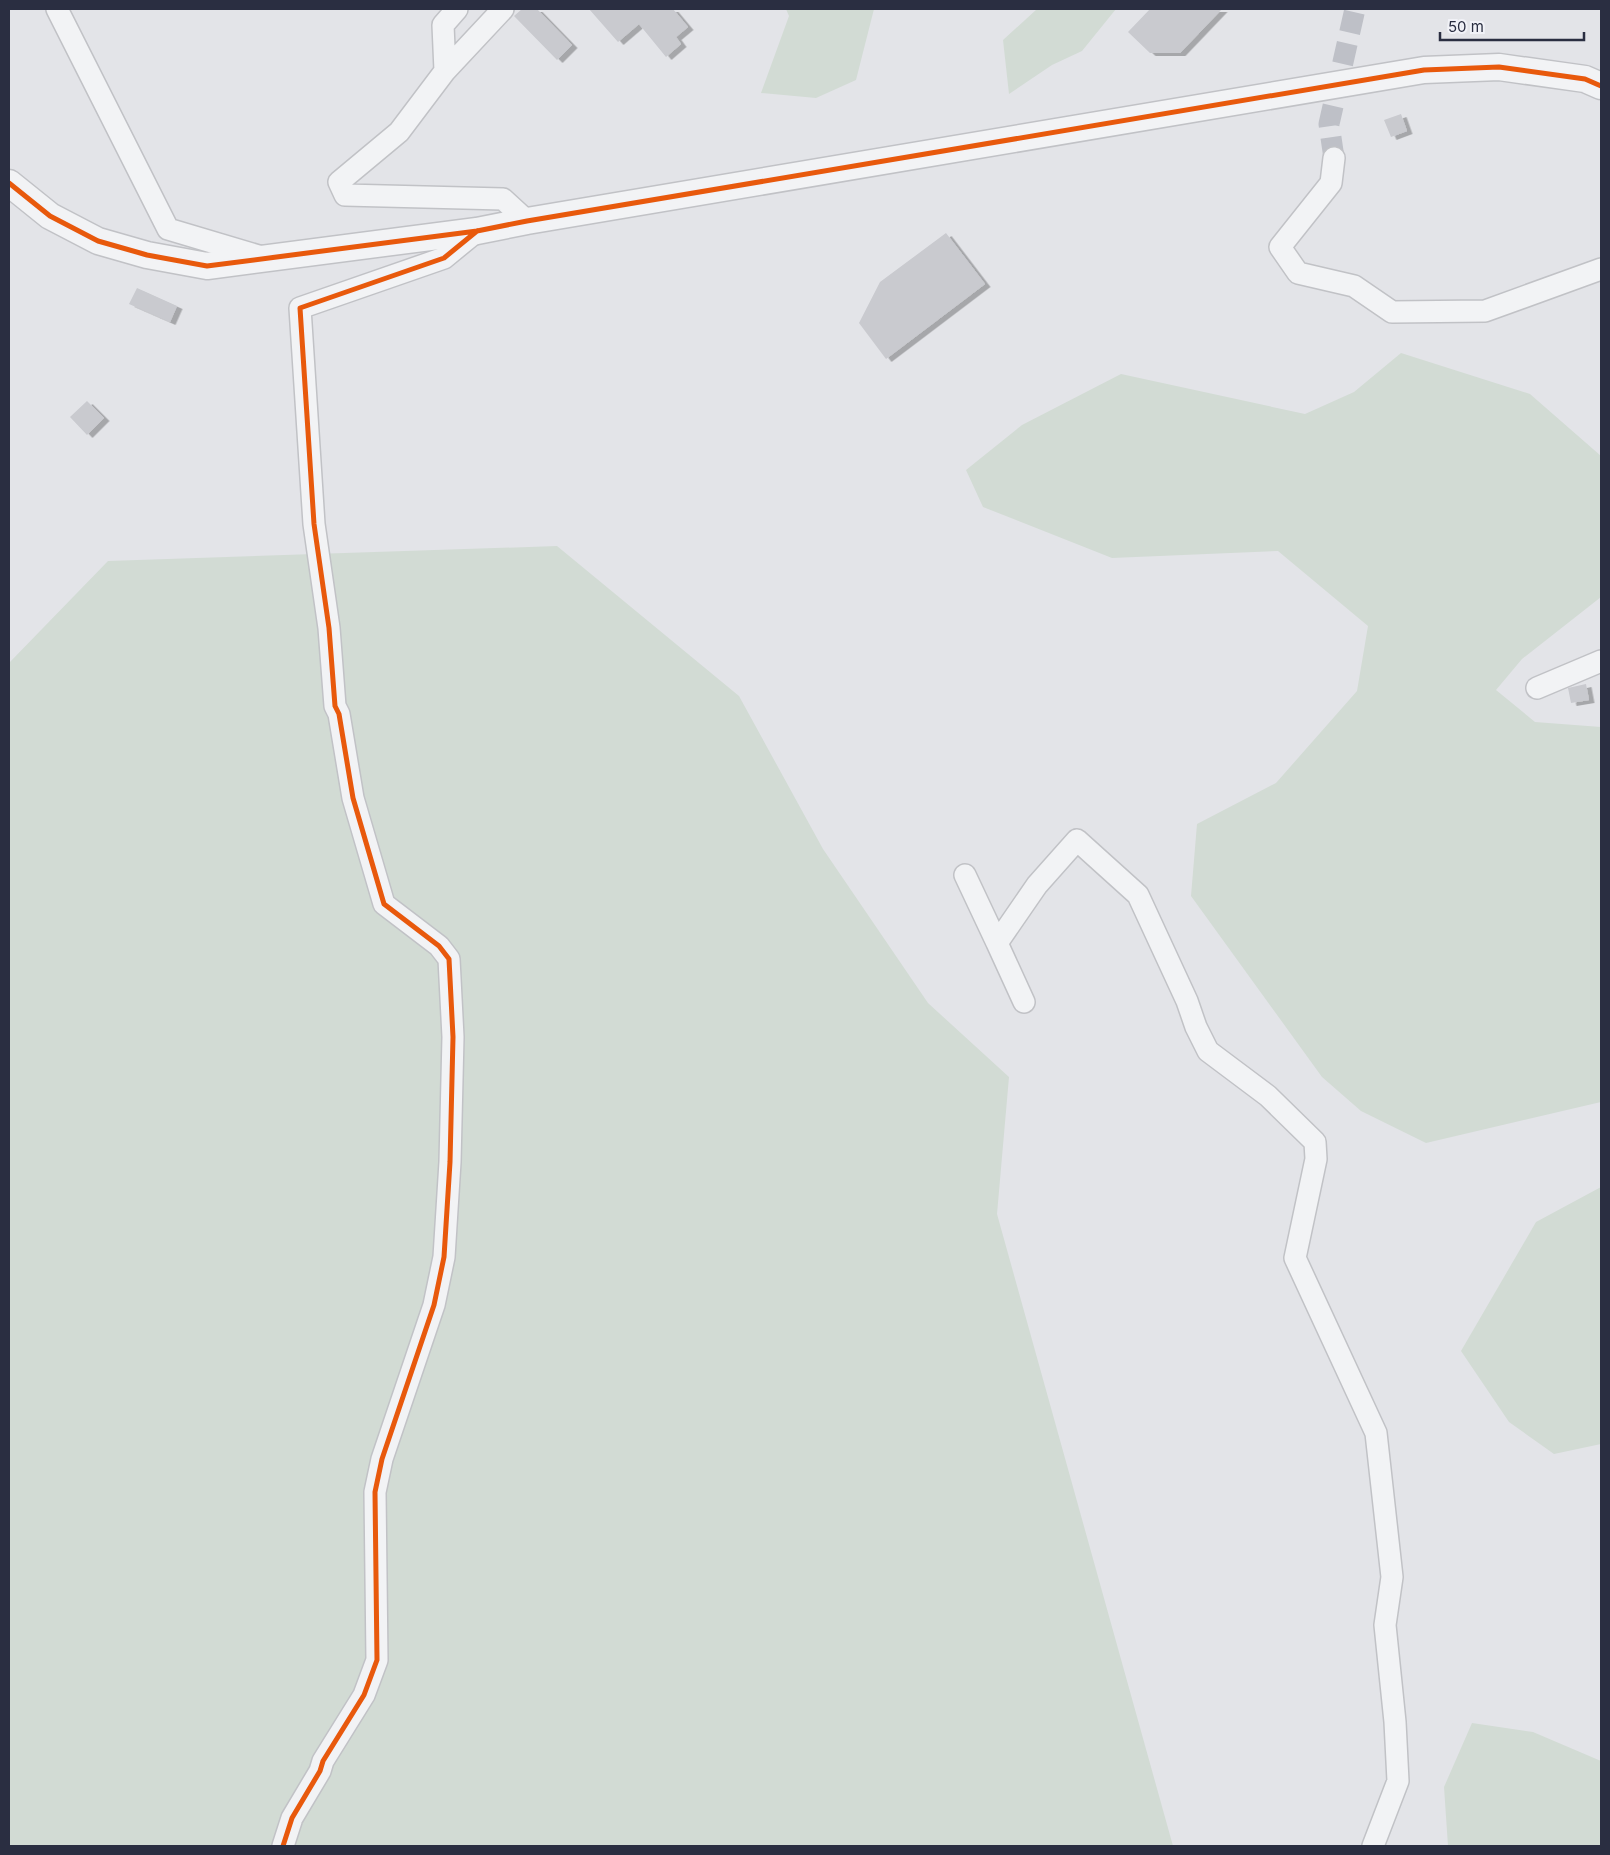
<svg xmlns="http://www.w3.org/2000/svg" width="1610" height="1855" font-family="Inter,sans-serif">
	<defs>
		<filter id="shadow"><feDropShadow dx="5.5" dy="3" stdDeviation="0" flood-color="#0004"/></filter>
	</defs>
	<rect width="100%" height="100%" fill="#e3e4e8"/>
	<path fill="#d2dbd4" d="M786 9H874L856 80 816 98 761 93 789 16Z
		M1037 9H1116L1082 51 1052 65 1009 94 1003 40Z
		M1401 353 1530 394 1601 456V597L1522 659 1496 690 1535 722 1601 727V1102L1426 1143 1361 1111 1322 1077 1191 896 1197 824 1276 783 1357 691 1368 626 1278 551 1112 558 983 507 966 470 1022 425 1121 374 1305 414 1354 392Z
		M557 546 739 696 823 849 928 1003 1009 1077 997 1214 1173 1846H9V663L108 561Z
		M1601 1187V1444L1554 1454 1509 1422 1461 1351 1536 1222Z
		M1472 1723 1533 1732 1601 1761V1846H1448L1444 1787Z"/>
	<path fill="#c9cacf" filter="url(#shadow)" d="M522 9H537L572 45 557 60 514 16Z
		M589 9H673L688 27 676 37 681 44 666 57 639 24 618 42Z
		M1150 9H1222L1180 53H1150L1128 32Z
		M1401 114 1407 131 1391 137 1384 120Z
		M946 233 985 284 886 359 859 323 880 282Z
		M137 288 177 306 170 322 129 304Z
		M87 401 104 418 87 435 70 417Z
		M1586 684 1589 700 1571 703 1568 688Z"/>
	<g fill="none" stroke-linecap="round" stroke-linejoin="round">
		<path stroke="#bec0c7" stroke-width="21" stroke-dasharray="21 11" stroke-linecap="butt" d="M1334 158 1329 124 1355 9"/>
		<g stroke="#c1c2c6" stroke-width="24">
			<path id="minor" d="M57 9 168 229 262 257
				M503 9 445 71 399 132 339 182 345 195 503 199 527 221
				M445 71 443 25 457 9
				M1334 158 1331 183 1280 247 1298 273 1354 286 1392 312 1485 311 1601 269
				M1537 688 1601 661
				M965 875 997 943
				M1024 1002 997 943 1037 885 1077 840 1138 895 1187 1001 1196 1027 1208 1051 1268 1096 1315 1142 1316 1159 1295 1258 1376 1433 1392 1577 1385 1625 1395 1722 1398 1781 1373 1846
				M283 1846 292 1818 320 1771 323 1761 364 1695 377 1660 375 1492 382 1459 434 1305 444 1257 450 1162 453 1037 449 959 439 946 384 904 353 798 339 714 335 706 329 628 314 524 300 308 444 258 477 231"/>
		</g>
		<g stroke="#c1c2c6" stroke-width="29">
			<path id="tertiary" d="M9 183 50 216 98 241 147 255 207 266 477 231 527 221 1424 70 1499 67 1585 79 1601 86"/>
		</g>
		<use href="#minor" stroke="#f2f3f5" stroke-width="21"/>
		<use href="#tertiary" stroke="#f2f3f5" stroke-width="26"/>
		<g stroke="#f1f2f7" stroke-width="8">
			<path id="cycleway" d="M9 183 50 216 98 241 147 255 207 266 477 231 527 221 1424 70 1499 67 1585 79 1601 86
				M283 1846 292 1818 320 1771 323 1761 364 1695 377 1660 375 1492 382 1459 434 1305 444 1257 450 1162 453 1037 449 959 439 946 384 904 353 798 339 714 335 706 329 628 314 524 300 308 444 258 477 231"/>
		</g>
		<use href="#cycleway" stroke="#e8590c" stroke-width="5"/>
	</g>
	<rect width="1610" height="1855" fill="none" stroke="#2a2e41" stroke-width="20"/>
	<path d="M1440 32v8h144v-8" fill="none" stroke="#2a2e41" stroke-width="2.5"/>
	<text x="1448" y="32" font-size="15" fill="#2a2e41" stroke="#f1f2f7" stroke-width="4" paint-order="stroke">50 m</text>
</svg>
